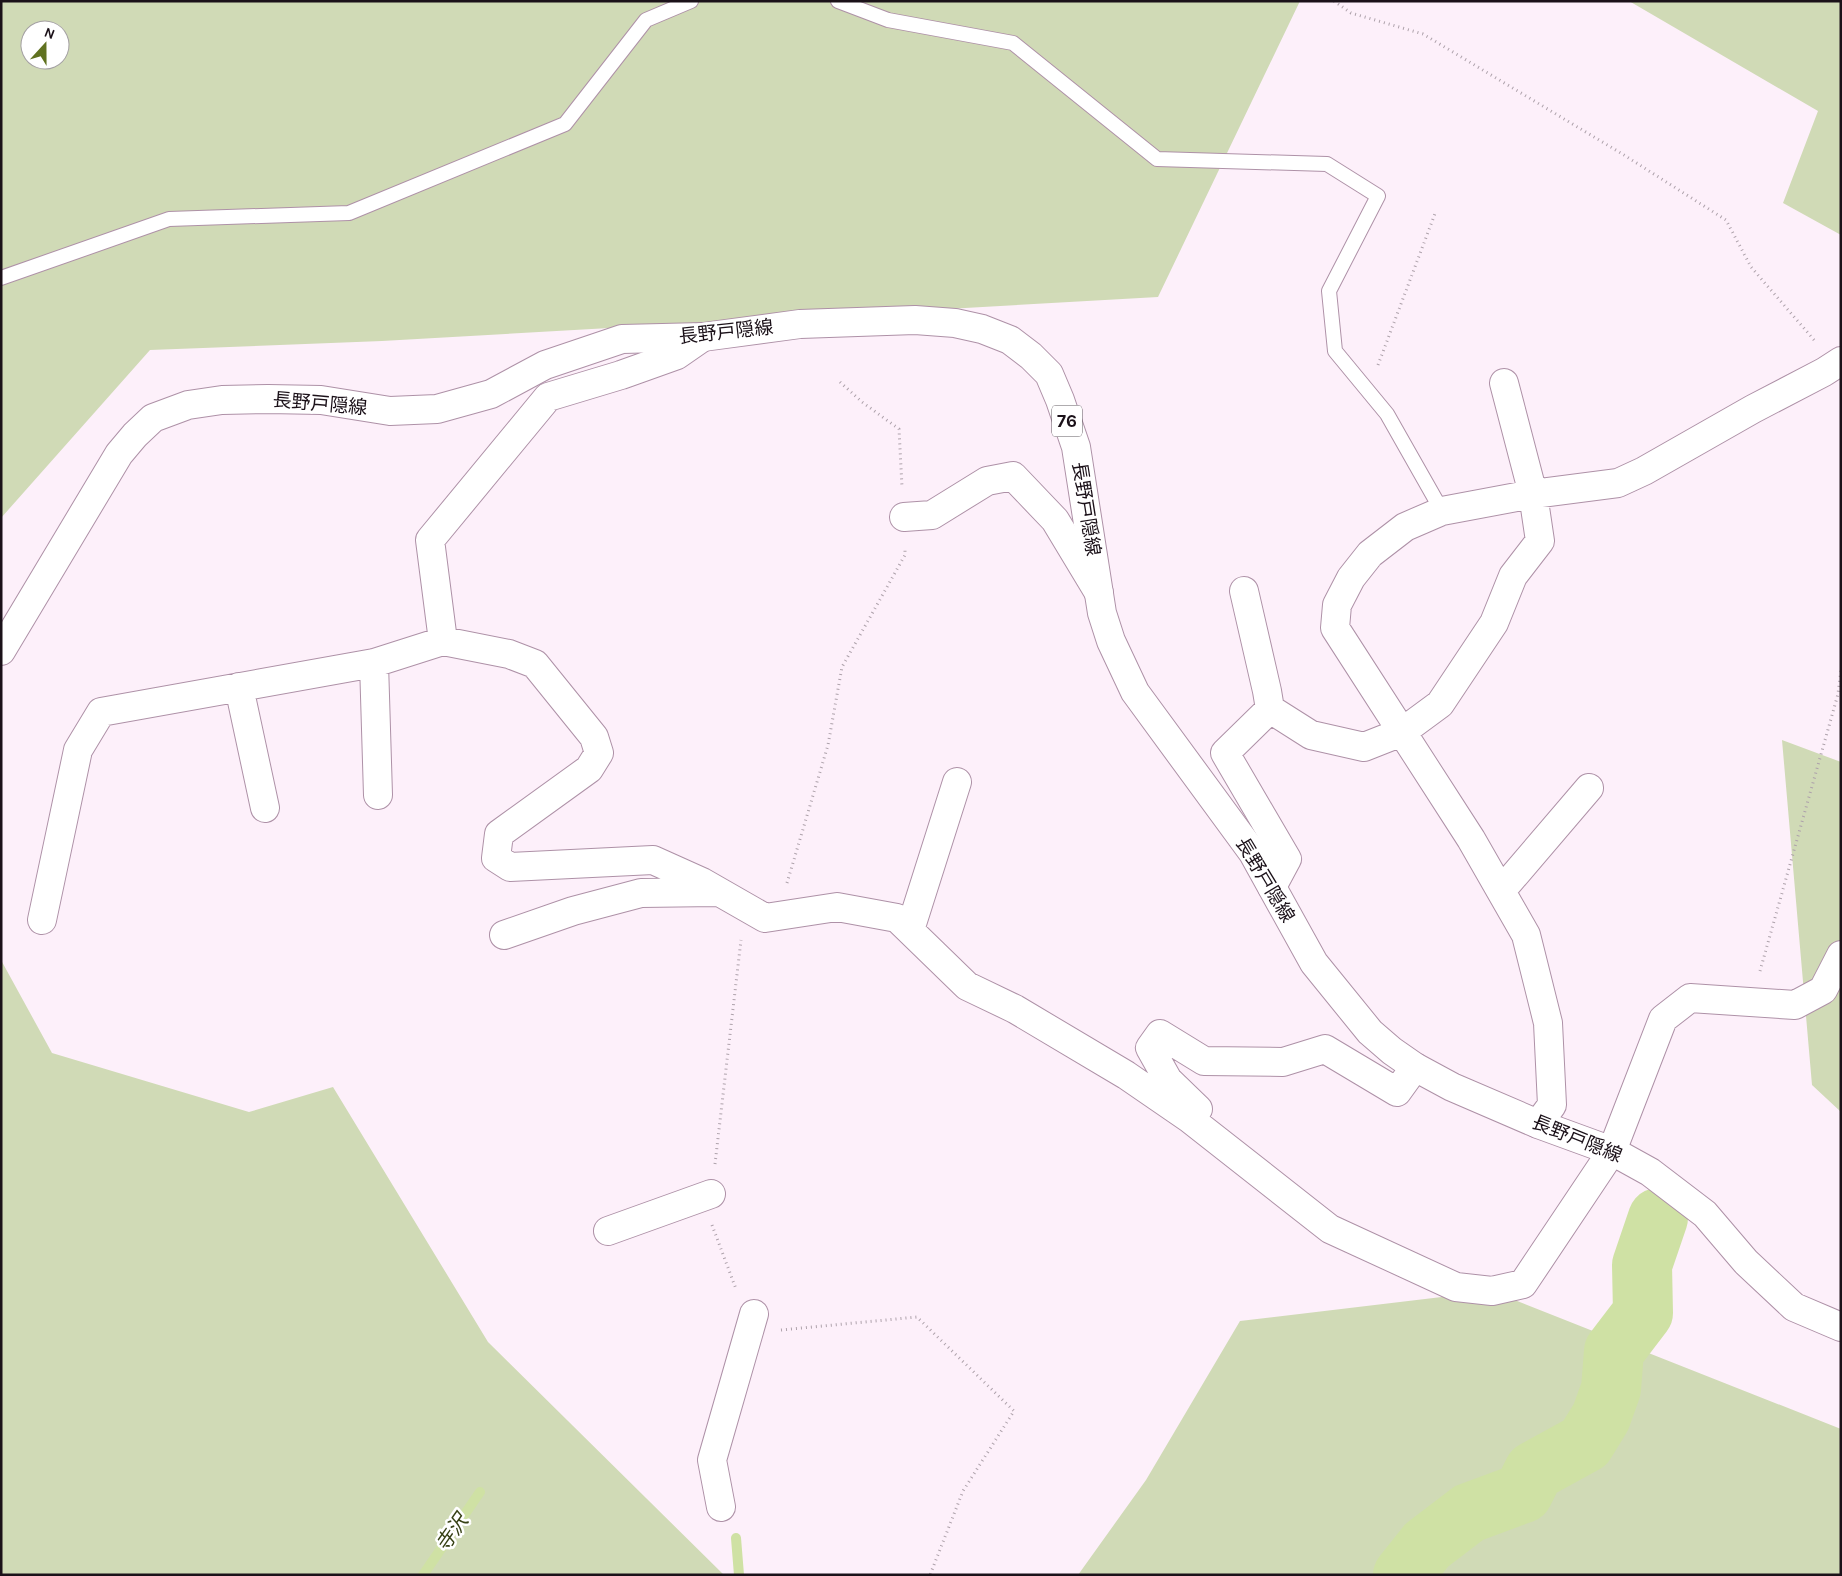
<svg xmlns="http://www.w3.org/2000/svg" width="1842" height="1576" font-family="Karla,'Noto Sans JP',sans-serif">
	<rect width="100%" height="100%" fill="#fdf0fa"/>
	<path fill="#d0dab6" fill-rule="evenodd" d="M1 1H1300L1158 297 382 341 150 350 1 518ZM30 30H60V60H30Z
		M1629 1H1841V235L1783 203 1818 111Z
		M1782 740 1841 762V1112L1812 1085Z
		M1 960 52 1053 249 1112 333 1087 488 1342 724 1575H1Z
		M1492 1291 1841 1429V1575H1078L1146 1480 1240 1321Z"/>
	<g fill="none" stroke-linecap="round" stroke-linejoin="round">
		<path stroke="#cfe1a4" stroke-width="10" d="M736 1538 739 1575
			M423 1575 480 1492"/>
		<path stroke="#cfe1a4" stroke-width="60" d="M1403 1575 1427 1545 1469 1513 1523 1493 1534 1471 1585 1443 1601 1417 1611 1389 1614 1351 1643 1313 1642 1265 1658 1218"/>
		<g stroke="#ae91a7" stroke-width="16">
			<path id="service" d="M838 1 888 20 1013 43 1157 159 1327 164 1378 196 1329 291 1335 351 1387 414 1442 511
				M1 278 169 219 349 213 565 124 646 20 691 1"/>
		</g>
		<g stroke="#ae91a7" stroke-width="30">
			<path id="minor" d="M904 517 932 515 987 481 1013 476 1055 520 1099 593
				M1244 591 1267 691 1270 709 1225 753 1287 859 1272 887
				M443 641 430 540 548 397 621 375 677 355 703 337
				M374 663 378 795
				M239 687 265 808
				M1270 709 1311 735 1364 747 1402 732 1440 704 1494 623 1513 576 1540 541 1533 494 1504 383
				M1501 891 1589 788
				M42 920 78 750 101 712 374 663 443 641 509 654 535 664 594 737 599 753 589 769 499 834 496 858 510 867 653 860 702 882 765 918 837 907 897 918 967 986 1015 1009 1126 1075 1190 1119 1330 1229 1456 1287 1492 1291 1523 1284 1612 1151 1663 1019 1690 998 1795 1005 1823 990 1841 955
				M910 930 957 782
				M504 935 573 911 641 893 716 892
				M1198 1109 1168 1080 1150 1048 1160 1034 1204 1061 1283 1062 1325 1049 1397 1092 1415 1067
				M1538 1124 1552 1105 1548 1023 1526 935 1471 839 1335 628 1337 605 1351 578 1370 554 1405 527 1442 511 1533 494 1618 483 1644 471 1753 409 1824 372 1841 361
				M608 1231 711 1194
				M721 1507 712 1460 754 1314"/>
		</g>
		<g stroke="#ae91a7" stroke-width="30">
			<path id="primary" d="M1 651 119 454 135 435 153 418 188 405 222 400 268 399 321 400 390 411 437 409 491 394 545 365 622 339 703 337 800 324 915 320 955 323 982 329 1010 340 1031 356 1049 374 1060 400 1076 447 1102 613 1111 641 1135 692 1253 853 1314 963 1370 1032 1392 1051 1415 1067 1452 1087 1538 1124 1612 1151 1650 1172 1705 1214 1746 1262 1794 1307 1841 1327"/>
		</g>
		<path stroke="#aea2ab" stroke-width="3" stroke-dasharray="1 4" stroke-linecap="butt" d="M1334 1 1351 13 1423 34 1624 155 1726 220 1751 267 1815 341
			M1378 365 1436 211
			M840 382 862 402 899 429 902 487
			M787 883 828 745 842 667 905 555V548
			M1760 971 1838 694 1841 670
			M715 1164 741 940
			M712 1225 736 1289
			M781 1330 917 1317 1014 1411 963 1491 930 1575"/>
		<use href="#service" stroke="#fff" stroke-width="14"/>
		<use href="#minor" stroke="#fff" stroke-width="28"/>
		<use href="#primary" stroke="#fff" stroke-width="28"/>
	</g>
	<g text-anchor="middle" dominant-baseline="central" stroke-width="5" stroke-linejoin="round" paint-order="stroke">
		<rect fill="#fff" stroke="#5f585e" stroke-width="1" x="1052" y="405.5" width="30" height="31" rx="4"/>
		<g font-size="18" font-weight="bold" fill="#1b1119">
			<text x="1067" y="421">76</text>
		</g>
		<g font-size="19" fill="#1b1119" stroke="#fff">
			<text transform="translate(726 332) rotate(-6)">長野戸隠線</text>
			<text transform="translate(320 404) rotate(5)">長野戸隠線</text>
			<text transform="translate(1086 509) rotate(81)">長野戸隠線</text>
			<text transform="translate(1265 880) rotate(59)">長野戸隠線</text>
			<text transform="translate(1577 1139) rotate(22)">長野戸隠線</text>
		</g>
		<g font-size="20" font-style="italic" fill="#374115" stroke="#fff">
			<text transform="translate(452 1533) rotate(-55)">寺沢</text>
		</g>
	</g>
	<rect width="1842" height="1576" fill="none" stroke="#1b1119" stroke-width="5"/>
	<g transform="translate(45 45) rotate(21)"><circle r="24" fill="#ffffff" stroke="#a4a0a3"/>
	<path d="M0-4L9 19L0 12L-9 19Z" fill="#607220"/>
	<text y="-8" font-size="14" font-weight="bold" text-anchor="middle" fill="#1b1119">N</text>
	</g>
</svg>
